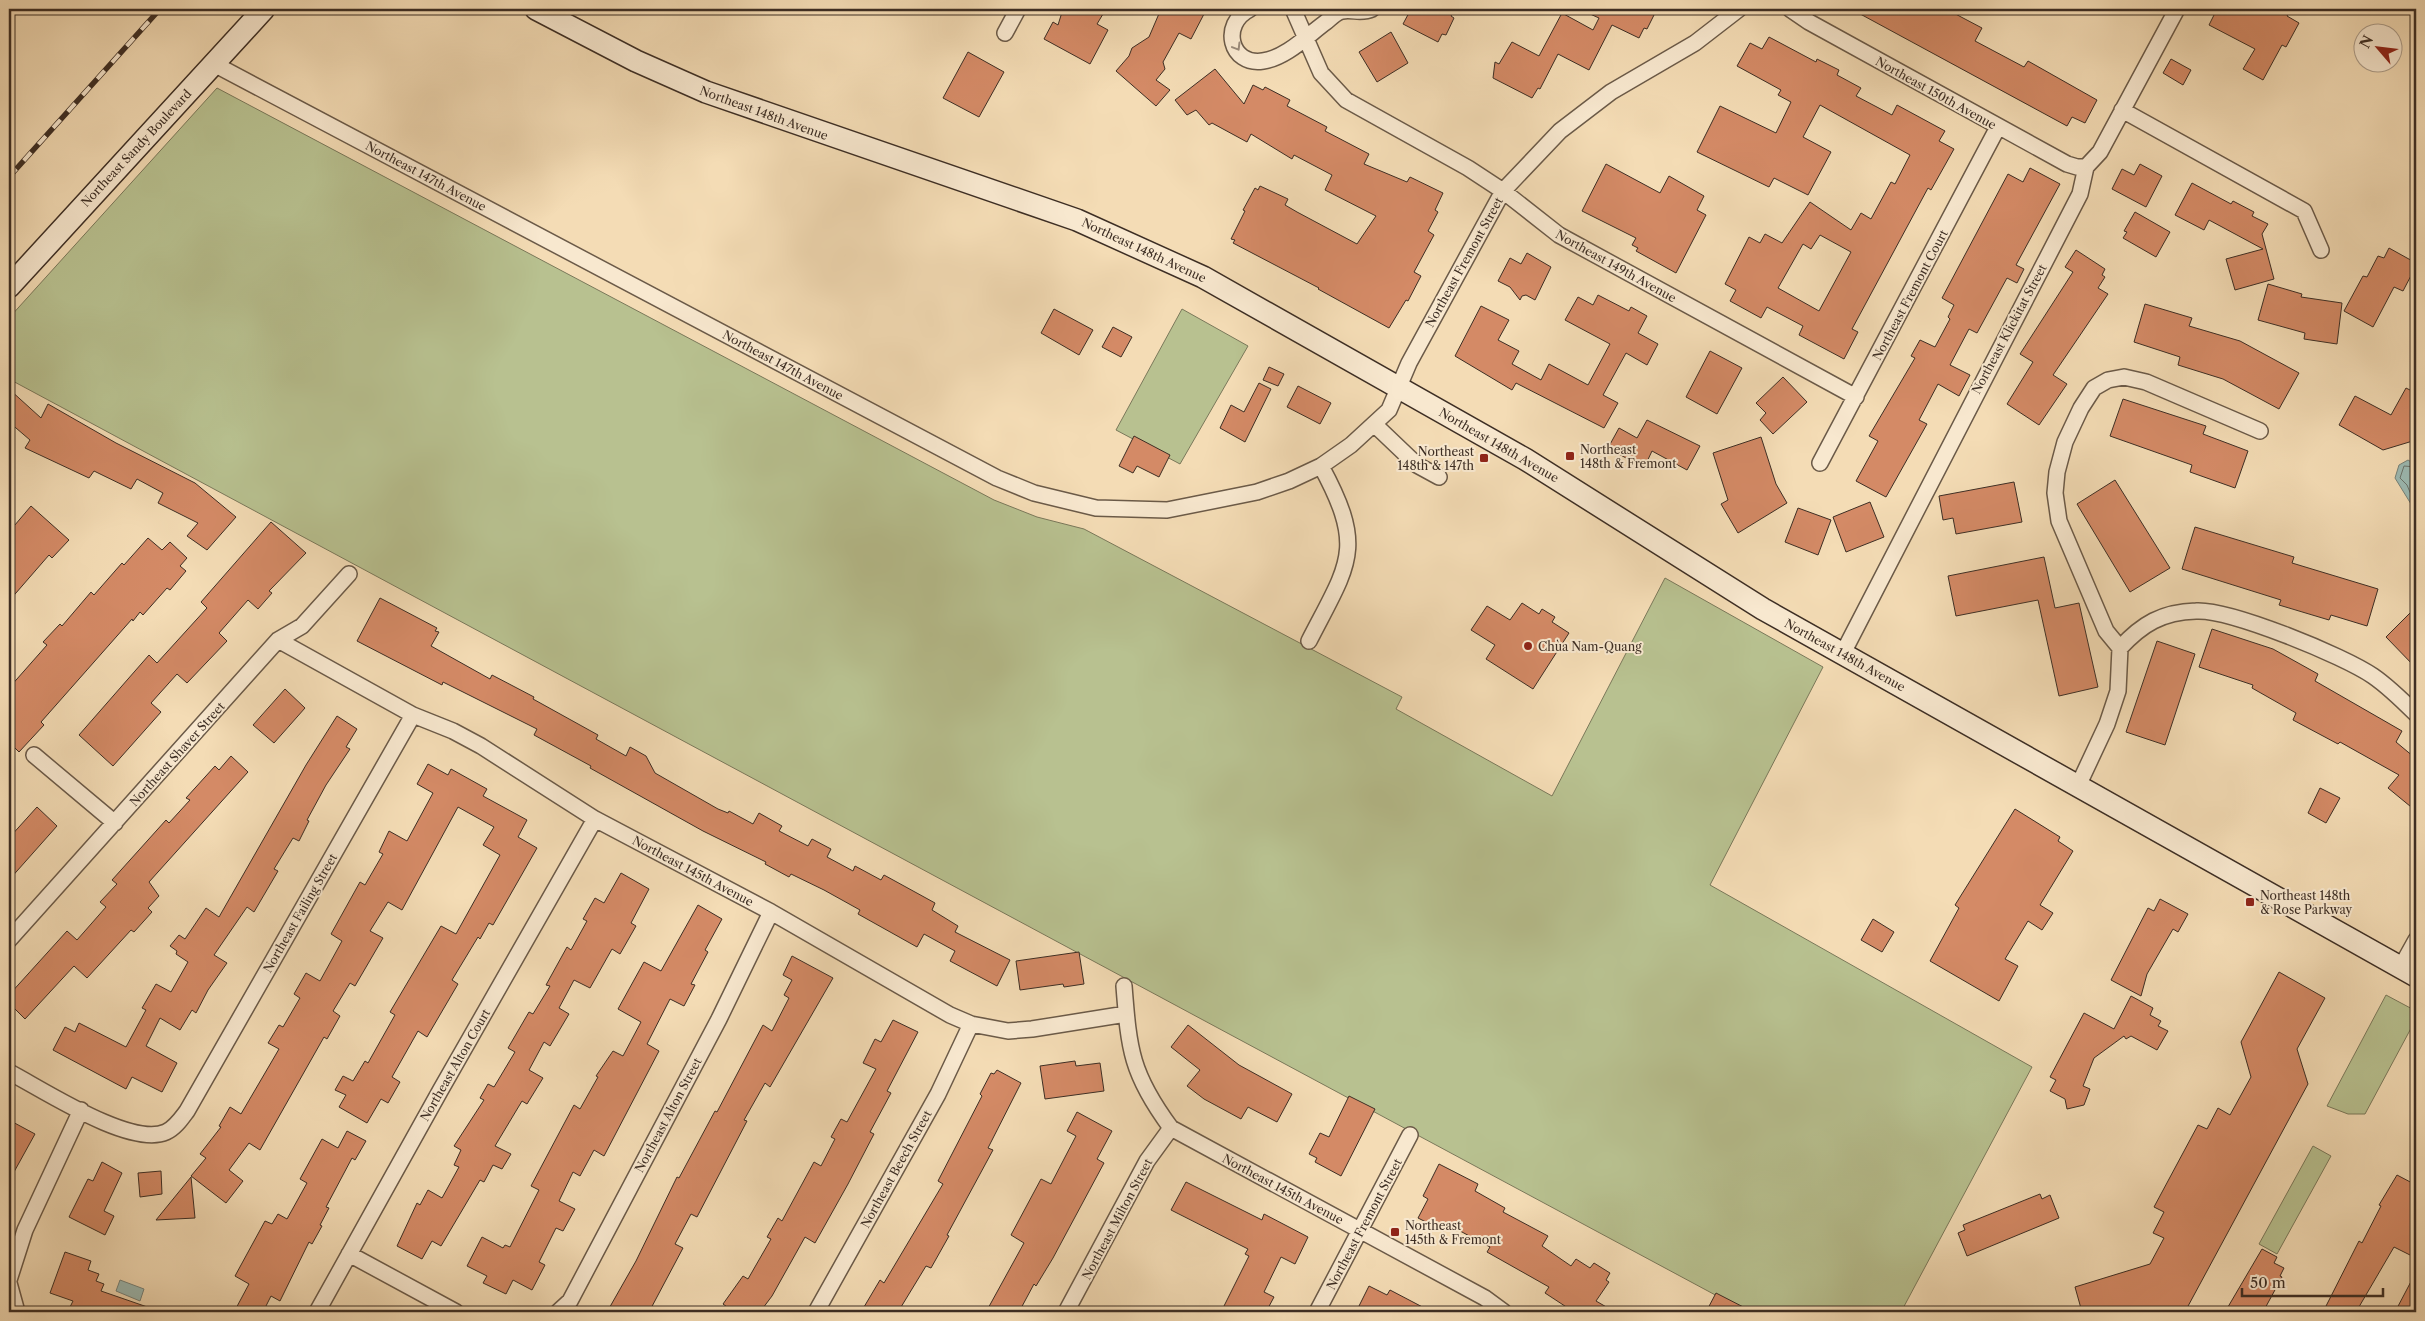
<svg xmlns="http://www.w3.org/2000/svg" width="2425" height="1321" font-family="'Libre Caslon Text',serif">
	<rect width="100%" height="100%" fill="#f4dcb5"/>
	<filter id="stains"><feTurbulence type="fractalNoise" baseFrequency=".004" numOctaves="4"/><feColorMatrix values="0 0 0 0 .2 0 0 0 0 .09 0 0 0 0 .02 0 0 0 .5 -.17"/></filter>
	<radialGradient id="worn" r=".72"><stop offset=".6" stop-color="#630" stop-opacity="0"/><stop offset="1" stop-color="#630" stop-opacity=".3"/></radialGradient>
	<path fill="#b8c190" stroke="#7a785a" d="M217 88 994 500 1037 517 1084 529 1402 697 1396 709 1552 796 1665 578 1823 667 1710 885 2032 1067 1901 1312H1747L9 379V318Z
		M1182 309 1248 346 1180 464 1116 430Z
		M2386 995 2416 1011V1019L2365 1114H2348L2327 1106Z
		M2313 1146 2331 1156 2277 1254 2259 1244Z"/>
	<path fill="#9cbab3" stroke="#76827a" d="M2408 460 2416 465V502L2411 504 2395 478 2399 465Z
		M120 1280 144 1289 140 1301 116 1291Z"/>
	<g fill="none" stroke-linecap="round" stroke-linejoin="round">
		<path stroke="#6c746c" stroke-width="1" d="M2416 467 2404 466 2400 478 2407 485 2412 497 2416 498"/>
	</g>
	<path fill="#d48a66" stroke="#3d2e24" fill-rule="evenodd" d="M1063 9H1106L1097 24 1108 30 1090 64 1044 39 1053 22 1058 25Z
		M1161 9H1195L1204 14 1191 39 1179 33 1163 62 1165 69 1156 80 1170 90 1156 106 1116 71 1129 56 1132 48 1149 37Z
		M1411 9H1455L1451 16 1454 18 1446 35 1442 34 1438 42 1403 24Z
		M1579 9H1657L1647 29 1644 28 1639 38 1612 25 1589 70 1558 54 1540 89 1538 88 1532 98 1493 78 1495 62 1499 64 1512 42 1539 56 1562 13 1593 30 1599 18Z
		M1851 9H1946L1982 28 1975 41 2024 67 2028 61 2097 100 2085 123 2072 117 2067 126Z
		M2217 9H2291L2287 16 2299 23 2286 47 2282 45 2263 80 2243 69 2255 49 2209 25Z
		M1391 32 1408 63 1377 82 1359 52Z
		M1769 37 1816 62 1817 59 1839 70 1837 75 1861 88 1856 96 1892 115 1897 105 1945 131 1939 141 1954 149 1931 190 1928 188 1852 329 1858 332 1844 359 1799 335 1803 326 1767 307 1761 318 1730 301 1736 290 1725 284 1749 237 1760 243 1765 234 1782 243 1810 202 1851 230 1861 213 1871 219 1891 182 1895 184 1910 155 1820 105 1803 137 1831 152 1808 195 1774 178 1769 187 1697 152 1720 106 1776 133 1791 102 1778 95 1781 90 1737 66 1750 43 1762 49ZM1820 235 1851 252 1819 311 1778 288 1803 244 1811 249Z
		M968 52 1004 72 979 117 943 98Z
		M2171 59 2191 70 2183 85 2163 73Z
		M1215 69 1244 104 1253 85 1263 90 1265 87 1290 100 1287 106 1327 127 1325 131 1369 154 1364 164 1407 182 1410 177 1443 193 1435 210 1438 212 1428 231 1434 235 1414 272 1421 276 1408 301 1406 300 1389 328 1318 289 1319 288 1233 243 1235 240 1231 239 1245 211 1243 210 1255 188 1258 190 1260 186 1288 199 1285 205 1297 212 1357 244 1376 216 1325 190 1332 175 1294 155 1292 159 1251 134 1247 142 1212 123 1209 125 1196 110 1187 115 1175 100Z
		M1606 164 1660 193 1669 176 1704 196 1697 210 1706 215 1676 273 1636 251 1638 248 1632 245 1636 238 1582 211Z
		M2140 164 2162 176 2146 207 2112 189 2122 169 2134 175Z
		M2030 168 2060 184 2016 265 2024 269 2017 283 2007 278 1977 333 1969 329 1950 365 1970 375 1959 396 1938 384 1919 420 1927 424 1886 497 1856 481 1878 441 1869 436 1915 358 1911 356 1920 340 1935 347 1950 319 1948 317 1954 305 1942 298 2008 174 2023 182Z
		M2192 183 2231 204 2233 201 2254 212 2252 216 2268 224 2262 234 2274 279 2235 290 2226 259 2263 249 2209 220 2204 230 2175 215Z
		M2135 212 2170 232 2156 257 2123 238 2127 232 2124 231Z
		M2389 248 2416 263V266L2403 291 2394 287 2373 327 2344 311 2363 276 2367 277 2378 256 2384 258Z
		M2076 250 2105 269 2102 275 2105 277 2098 288 2108 294 2053 375 2067 384 2039 425 2007 404 2033 362 2020 354 2073 272 2065 267Z
		M1527 253 1551 267 1535 300 1526 295 1522 296 1520 300 1510 287 1498 281 1510 258 1521 264Z
		M2268 284 2302 294 2301 297 2342 303 2337 344 2304 339 2305 333 2258 320Z
		M1598 295 1629 311 1631 307 1647 316 1638 333 1658 344 1647 365 1626 353 1603 395 1618 403 1604 428 1516 383 1512 390 1455 356 1481 306 1509 320 1498 340 1519 351 1512 364 1541 380 1549 364 1588 385 1610 344 1565 320 1578 297 1593 305Z
		M2145 304 2192 318 2189 326 2240 341 2299 373 2279 409 2223 379 2178 365 2180 357 2134 342Z
		M1054 309 1093 330 1079 355 1041 333Z
		M1113 327 1132 337 1121 357 1102 347Z
		M1710 351 1742 368 1717 414 1686 397Z
		M1269 367 1284 374 1278 386 1263 380Z
		M1783 377 1807 402 1773 434 1760 420 1766 413 1756 403Z
		M1259 383 1271 389 1245 442 1220 428 1231 405 1244 412Z
		M1298 386 1331 403 1320 424 1287 407Z
		M2406 388 2416 393V440L2383 450 2339 425 2355 396 2391 415Z
		M9 389 41 418 48 404 116 443 195 483 236 517 207 550 187 536 198 523 158 503 163 493 137 479 131 489 94 471 89 478 25 448 30 440 9 422Z
		M2123 399 2206 426 2203 434 2248 451 2235 488 2190 472 2192 465 2110 436Z
		M1647 420 1700 446 1687 470 1652 451 1644 468 1608 448 1619 428 1637 438Z
		M1134 436 1170 455 1159 477 1137 466 1133 473 1119 466Z
		M1761 437 1776 484 1787 503 1738 533 1721 504 1728 500 1713 453Z
		M2115 480 2170 568 2130 592 2077 504Z
		M2014 482 2022 522 1956 534 1953 518 1943 520 1939 496Z
		M1870 502 1884 537 1846 552 1833 517Z
		M31 506 69 540 52 558 49 555 9 601V532Z
		M1798 508 1831 520 1818 555 1785 542Z
		M271 522 306 553 269 591 272 593 258 609 248 600 219 633 227 641 187 683 177 674 151 703 161 712 113 766 79 735 149 655 157 663 207 608 201 602Z
		M2195 527 2294 557 2292 563 2378 589 2367 626 2331 615 2329 620 2279 605 2281 600 2182 569Z
		M148 538 162 550 170 542 187 558 180 566 186 571 170 590 167 588 143 615 140 612 133 621 132 619 41 722 44 725 19 752 9 742V688L47 645 43 642 60 624 62 626 91 592 94 595 122 563 124 565Z
		M2044 557 2055 608 2079 603 2098 687 2059 696 2038 600 1956 616 1948 576Z
		M380 598 437 628 435 631 439 632 431 646 490 679 492 675 534 697 533 699 598 735 596 739 626 756 630 747 646 756 655 773 718 809 728 813 729 811 753 824 759 813 782 826 779 831 808 846 812 839 831 849 827 857 853 871 855 866 881 880 884 875 935 903 932 910 958 926 955 932 1010 960 997 986 950 961 955 951 924 934 917 947 858 914 860 910 824 890 791 874 789 877 765 864 766 862 703 831 590 768 591 766 534 735 537 729 443 682 442 685 357 641Z
		M1522 603 1539 614 1542 609 1555 617 1552 622 1569 633 1533 689 1486 659 1495 645 1471 630 1487 606 1510 620Z
		M2416 607V668L2386 637Z
		M2212 629 2273 649 2318 674 2315 681 2402 731 2396 742 2414 757 2416 754V811L2388 788 2399 775 2340 742 2338 744 2293 720 2296 713 2252 688 2253 685 2199 667Z
		M2157 641 2195 654 2165 745 2126 732Z
		M285 689 305 708 274 743 253 725Z
		M337 716 357 729 346 747 350 749 326 785 307 820 309 821 299 841 293 838 274 869 278 871 254 912 247 907 214 955 227 963 208 990 196 1013 192 1010 180 1030 160 1018 146 1046 177 1063 162 1092 132 1077 126 1089 53 1050 65 1027 75 1032 79 1023 126 1047 146 1010 142 1008 156 984 171 992 188 962 176 954 177 951 170 946 179 935 185 939 206 908 219 917 306 765Z
		M231 756 248 772 149 882 159 896 148 908 152 912 134 932 131 930 87 978 74 966 25 1019 9 1003V995L67 931 77 940 106 907 100 902 117 884 112 880 166 820 169 823 190 800 186 798 215 766 219 770Z
		M428 764 448 775 451 769 487 789 483 796 527 820 518 837 537 848 493 925 489 923 480 939 478 937 452 980 458 984 427 1037 418 1031 392 1077 400 1082 388 1103 381 1099 367 1123 339 1107 346 1095 335 1090 343 1076 353 1081 365 1061 368 1063 395 1015 390 1012 441 926 456 934 500 855 483 845 494 827 458 807 402 910 388 902 370 931 383 938 355 986 350 983 333 1011 340 1016 327 1039 324 1037 260 1150 249 1143 229 1170 243 1181 226 1203 191 1176 206 1158 200 1154 221 1127 219 1126 230 1107 241 1114 265 1073 279 1049 268 1043 279 1025 283 1027 300 998 294 994 306 973 320 981 342 941 331 934 360 882 365 885 383 854 379 852 389 831 407 841 433 793 417 784Z
		M2320 788 2340 798 2326 823 2308 813Z
		M37 807 57 826 9 880V838Z
		M2015 809 2060 837 2058 841 2073 851 2040 905 2053 913 2042 930 2028 921 2005 959 2018 966 1999 1001 1930 961 1959 908 1955 905Z
		M621 873 649 889 631 923 636 926 620 954 612 949 590 988 574 980 559 1008 569 1014 550 1046 544 1042 529 1070 543 1078 527 1104 522 1101 495 1146 511 1154 502 1169 493 1165 484 1182 480 1180 441 1246 432 1241 422 1259 397 1246 417 1203 420 1205 428 1190 442 1198 459 1167 454 1165 461 1150 454 1146 484 1100 480 1098 488 1084 494 1087 515 1052 508 1048 529 1012 533 1014 550 986 546 985 567 947 571 950 587 921 583 919 595 898 604 903Z
		M2160 899 2188 914 2178 932 2173 929 2147 974 2141 996 2111 980 2148 908 2154 911Z
		M698 905 722 919 705 950 708 952 691 984 695 985 684 1006 670 999 647 1044 659 1051 604 1156 594 1150 580 1176 573 1172 559 1201 575 1209 563 1231 556 1228 539 1262 545 1265 532 1290 513 1280 506 1294 483 1283 487 1276 467 1266 482 1237 503 1248 505 1245 510 1247 539 1190 531 1186 574 1105 580 1109 598 1077 596 1076 613 1051 623 1056 641 1022 618 1009 644 962 661 971Z
		M1873 919 1894 932 1882 952 1861 940Z
		M1079 952 1084 984 1064 987 1063 984 1020 990 1016 961Z
		M792 956 833 978 770 1087 765 1083 744 1120 747 1121 697 1217 691 1214 675 1244 683 1248 649 1312H607L636 1261 677 1177 679 1178 715 1111 717 1112 763 1025 772 1031 789 998 784 995 792 980 783 975Z
		M2279 972 2325 998 2297 1049 2308 1084 2187 1308 2174 1312H2082L2075 1287 2150 1264 2164 1238 2153 1233 2164 1212 2154 1207 2198 1125 2207 1129 2218 1108 2230 1115 2251 1077 2241 1042Z
		M2131 996 2153 1008 2150 1015 2161 1021 2158 1026 2168 1031 2157 1050 2131 1036 2126 1039 2124 1036 2094 1058 2083 1086 2090 1089 2084 1105 2067 1109 2065 1099 2050 1091 2056 1080 2050 1077 2084 1013 2114 1029Z
		M893 1020 918 1032 887 1091 891 1093 870 1132 874 1134 848 1184 815 1243 805 1237 772 1296 760 1312H734L723 1304 743 1276 748 1279 771 1239 767 1237 778 1218 782 1221 814 1162 821 1166 835 1139 831 1137 841 1119 847 1122 876 1069 863 1063 875 1039 881 1042Z
		M1188 1025 1239 1065 1292 1094 1277 1122 1248 1107 1241 1119 1204 1099 1187 1086 1200 1070 1171 1047Z
		M1075 1061 1076 1066 1100 1063 1104 1091 1045 1099 1040 1066Z
		M997 1070 1021 1083 988 1148 993 1150 947 1235 949 1236 931 1268 926 1266 898 1312H861L880 1280 884 1283 943 1184 938 1181 982 1096 980 1094 991 1073 994 1074Z
		M1349 1096 1375 1109 1341 1176 1315 1162 1317 1158 1309 1154 1320 1133 1329 1137Z
		M1077 1112 1112 1131 1097 1159 1104 1163 1053 1258 1036 1286 1034 1284 1019 1312H986L1024 1243 1011 1235 1041 1179 1051 1184 1076 1136 1067 1131Z
		M9 1120 35 1134 9 1181Z
		M347 1131 366 1141 355 1160 352 1158 326 1207 329 1208 320 1225 322 1226 312 1244 309 1242 280 1301 271 1296 263 1312H234L249 1284 235 1276 265 1221 272 1224 278 1214 287 1219 307 1183 300 1179 322 1139 338 1148Z
		M102 1162 122 1173 104 1211 114 1216 105 1235 69 1217 88 1179 93 1181Z
		M1439 1164 1478 1184 1475 1191 1505 1208 1503 1212 1548 1236 1542 1246 1571 1266 1576 1259 1590 1268 1594 1263 1610 1273 1606 1280 1609 1282 1596 1301 1615 1312H1574L1545 1293 1549 1287 1487 1252 1490 1247 1447 1224 1444 1231 1418 1218 1428 1199 1423 1196Z
		M161 1171 162 1194 140 1197 138 1173Z
		M2397 1175 2416 1185V1258L2394 1247 2356 1312H2323L2359 1241 2362 1243 2381 1206 2379 1205Z
		M191 1177 195 1218 156 1220Z
		M1186 1182 1262 1220 1264 1214 1308 1237 1295 1264 1281 1257 1264 1292 1274 1297 1266 1312H1221L1249 1256 1245 1254 1248 1249 1171 1210Z
		M2040 1194 2042 1199 2050 1195 2059 1218 1967 1256 1958 1233 1965 1230 1963 1225Z
		M2262 1249 2277 1257 2274 1263 2284 1268 2280 1276 2282 1277 2263 1312H2225Z
		M65 1252 91 1261 88 1270 99 1274 96 1281 104 1284 101 1291 156 1310 155 1312H84L70 1307 73 1301 50 1293Z
		M2416 1272V1312H2395Z
		M1369 1286 1387 1295 1390 1290 1432 1312H1356Z
		M1716 1293 1753 1312H1706Z"/>
	<g fill="none" stroke-linecap="round" stroke-linejoin="round">
		<g stroke="#6b5a48" stroke-width="18">
			<path id="street" d="M1250 9C1220 24 1230 66 1263 61 1286 58 1308 35 1326 22 1330 19 1336 12 1342 11 1353 9 1361 14 1372 9
				M1293 9 1321 73 1346 100 1468 168 1503 191 1559 235 1856 397
				M1790 9 1809 22 2067 164 2077 167H2086
				M1005 33 1018 9
				M214 64 997 478 1034 493 1096 508 1167 510 1257 492 1289 481 1321 466 1351 445 1389 410 1409 363 1503 191 1560 131 1611 92 1695 43 1739 9
				M2122 110 2304 211 2321 250
				M1374 424 1417 465 1439 477
				M1820 463 1998 127
				M278 640 413 715 453 731 481 746 595 819 771 912 950 1015 971 1024 1008 1031 1032 1029 1126 1014
				M1309 641C1349 563 1366 549 1321 466
				M2120 648 2106 631 2059 521 2055 493 2057 472 2065 442 2081 408 2094 388 2108 380 2124 377 2146 382 2260 431
				M2120 648C2142 624 2162 612 2196 611 2230 609 2344 656 2373 676 2389 687 2403 701 2416 714
				M1843 653 2080 194 2086 167 2100 152 2177 9
				M34 755 115 823
				M2078 786 2107 724 2118 691 2120 648
				M9 940 278 640 302 626 349 574
				M2401 967 2416 940
				M1124 986C1129 1050 1131 1074 1171 1128L1485 1298 1504 1312
				M9 1072C42 1089 131 1148 166 1132 175 1128 181 1119 187 1111L413 715
				M349 1254 456 1312
				M9 1280 25 1230 81 1110
				M9 1283 17 1312
				M317 1312 440 1091 595 819
				M558 1312 570 1301 719 1019 771 912
				M816 1312 938 1094 971 1024
				M1066 1312 1147 1161 1171 1128
				M1317 1312 1410 1135"/>
		</g>
		<g stroke="#3d2e24" stroke-width="24">
			<path id="secondary" d="M536 9 636 61 706 92 1077 220 1203 277 1525 459 1763 609 2416 976
				M9 287 264 9"/>
		</g>
		<use href="#street" stroke="#f8e8cf" stroke-width="15"/>
		<use href="#secondary" stroke="#f8e8cf" stroke-width="21"/>
		<g stroke="#3d2e24" stroke-width="5.5">
			<path id="rail" d="M9 177 160 9"/>
		</g>
		<use href="#rail" stroke="#f8e8cf" stroke-width="4" stroke-dasharray="11" stroke-linecap="butt"/>
	</g>
	<defs><path id="oneway-chevron" d="M-2-3.5L2.5 0L-2 3.5" fill="none" stroke-width="1.6" stroke-linecap="round" stroke-linejoin="round" transform="scale(1.25)"/></defs>
	<use stroke="#9a8b7a" href="#oneway-chevron" transform="translate(1237 47) rotate(59)"/>
	<g fill="#8f2418" stroke="#f8e8cf" stroke-width="2">
		<rect x="1565" y="451" width="10" height="10" rx="2.5"/>
		<rect x="1479" y="453" width="10" height="10" rx="2.5"/>
		<circle cx="1528" cy="646" r="5"/>
		<rect x="2245" y="897" width="10" height="10" rx="2.5"/>
		<rect x="1390" y="1227" width="10" height="10" rx="2.5"/>
	</g>
	<g text-anchor="middle" dominant-baseline="central" stroke-width="4" stroke-linejoin="round" paint-order="stroke">
		<g font-size="12" fill="#3d2e24" stroke="#f8e8cf">
			<text transform="translate(1936 93) rotate(29)">Northeast 150th Avenue</text>
			<text transform="translate(764 113) rotate(20)">Northeast 148th Avenue</text>
			<text transform="translate(136 148) rotate(-47)">Northeast Sandy Boulevard</text>
			<text transform="translate(426 176) rotate(28)">Northeast 147th Avenue</text>
			<text transform="translate(1144 250) rotate(25)">Northeast 148th Avenue</text>
			<text transform="translate(1464 262) rotate(-61)">Northeast Fremont Street</text>
			<text transform="translate(1616 266) rotate(29)">Northeast 149th Avenue</text>
			<text transform="translate(1910 295) rotate(-62)">Northeast Fremont Court</text>
			<text transform="translate(2009 329) rotate(-62)">Northeast Klickitat Street</text>
			<text transform="translate(783 365) rotate(28)">Northeast 147th Avenue</text>
			<text transform="translate(1499 445) rotate(30)">Northeast 148th Avenue</text>
			<text transform="translate(1845 655) rotate(29)">Northeast 148th Avenue</text>
			<text transform="translate(177 754) rotate(-48)">Northeast Shaver Street</text>
			<text transform="translate(693 871) rotate(28)">Northeast 145th Avenue</text>
			<text transform="translate(300 913) rotate(-60)">Northeast Failing Street</text>
			<text transform="translate(455 1065) rotate(-60)">Northeast Alton Court</text>
			<text transform="translate(668 1115) rotate(-62)">Northeast Alton Street</text>
			<text transform="translate(896 1169) rotate(-61)">Northeast Beech Street</text>
			<text transform="translate(1283 1189) rotate(28)">Northeast 145th Avenue</text>
			<text transform="translate(1117 1219) rotate(-62)">Northeast Milton Street</text>
			<text transform="translate(1364 1224) rotate(-62)">Northeast Fremont Street</text>
		</g>
		<g font-size="12" fill="#3d2e24" stroke="#f8e8cf" text-anchor="start">
			<text x="1580" y="449">Northeast<tspan x="1580" dy="14">148th &amp; Fremont</tspan></text>
			<text x="1474" y="451" text-anchor="end">Northeast<tspan x="1474" dy="14">148th &amp; 147th</tspan></text>
			<text x="1538" y="646">Chùa Nam-Quang</text>
			<text x="2260" y="895">Northeast 148th<tspan x="2260" dy="14">&amp; Rose Parkway</tspan></text>
			<text x="1405" y="1225">Northeast<tspan x="1405" dy="14">145th &amp; Fremont</tspan></text>
		</g>
	</g>
	<rect width="2425" height="1321" fill="none" stroke="#f4dcb5" stroke-width="30"/>
	<rect x="10" y="10" width="2405" height="1301" fill="none" stroke="#3d2e24" stroke-width="2.5"/>
	<rect x="15" y="15" width="2395" height="1291" fill="none" stroke="#3d2e24"/>
	<g transform="translate(2378 48) rotate(298)"><circle r="24" fill="#f8e8cf" stroke="#ad9e8b"/>
	<path d="M0-4L9 19L0 12L-9 19Z" fill="#8f2418"/>
	<text y="-8" font-size="14" font-weight="bold" text-anchor="middle" fill="#3d2e24">N</text>
	</g>
	<path d="M2242 1288v8h141v-8" fill="none" stroke="#3d2e24" stroke-width="2.5"/>
	<text x="2250" y="1288" font-size="15" fill="#3d2e24" stroke="#f8e8cf" stroke-width="4" paint-order="stroke">50 m</text>
	<rect width="100%" height="100%" filter="url(#stains)"/>
	<rect width="100%" height="100%" fill="url(#worn)"/>
</svg>
